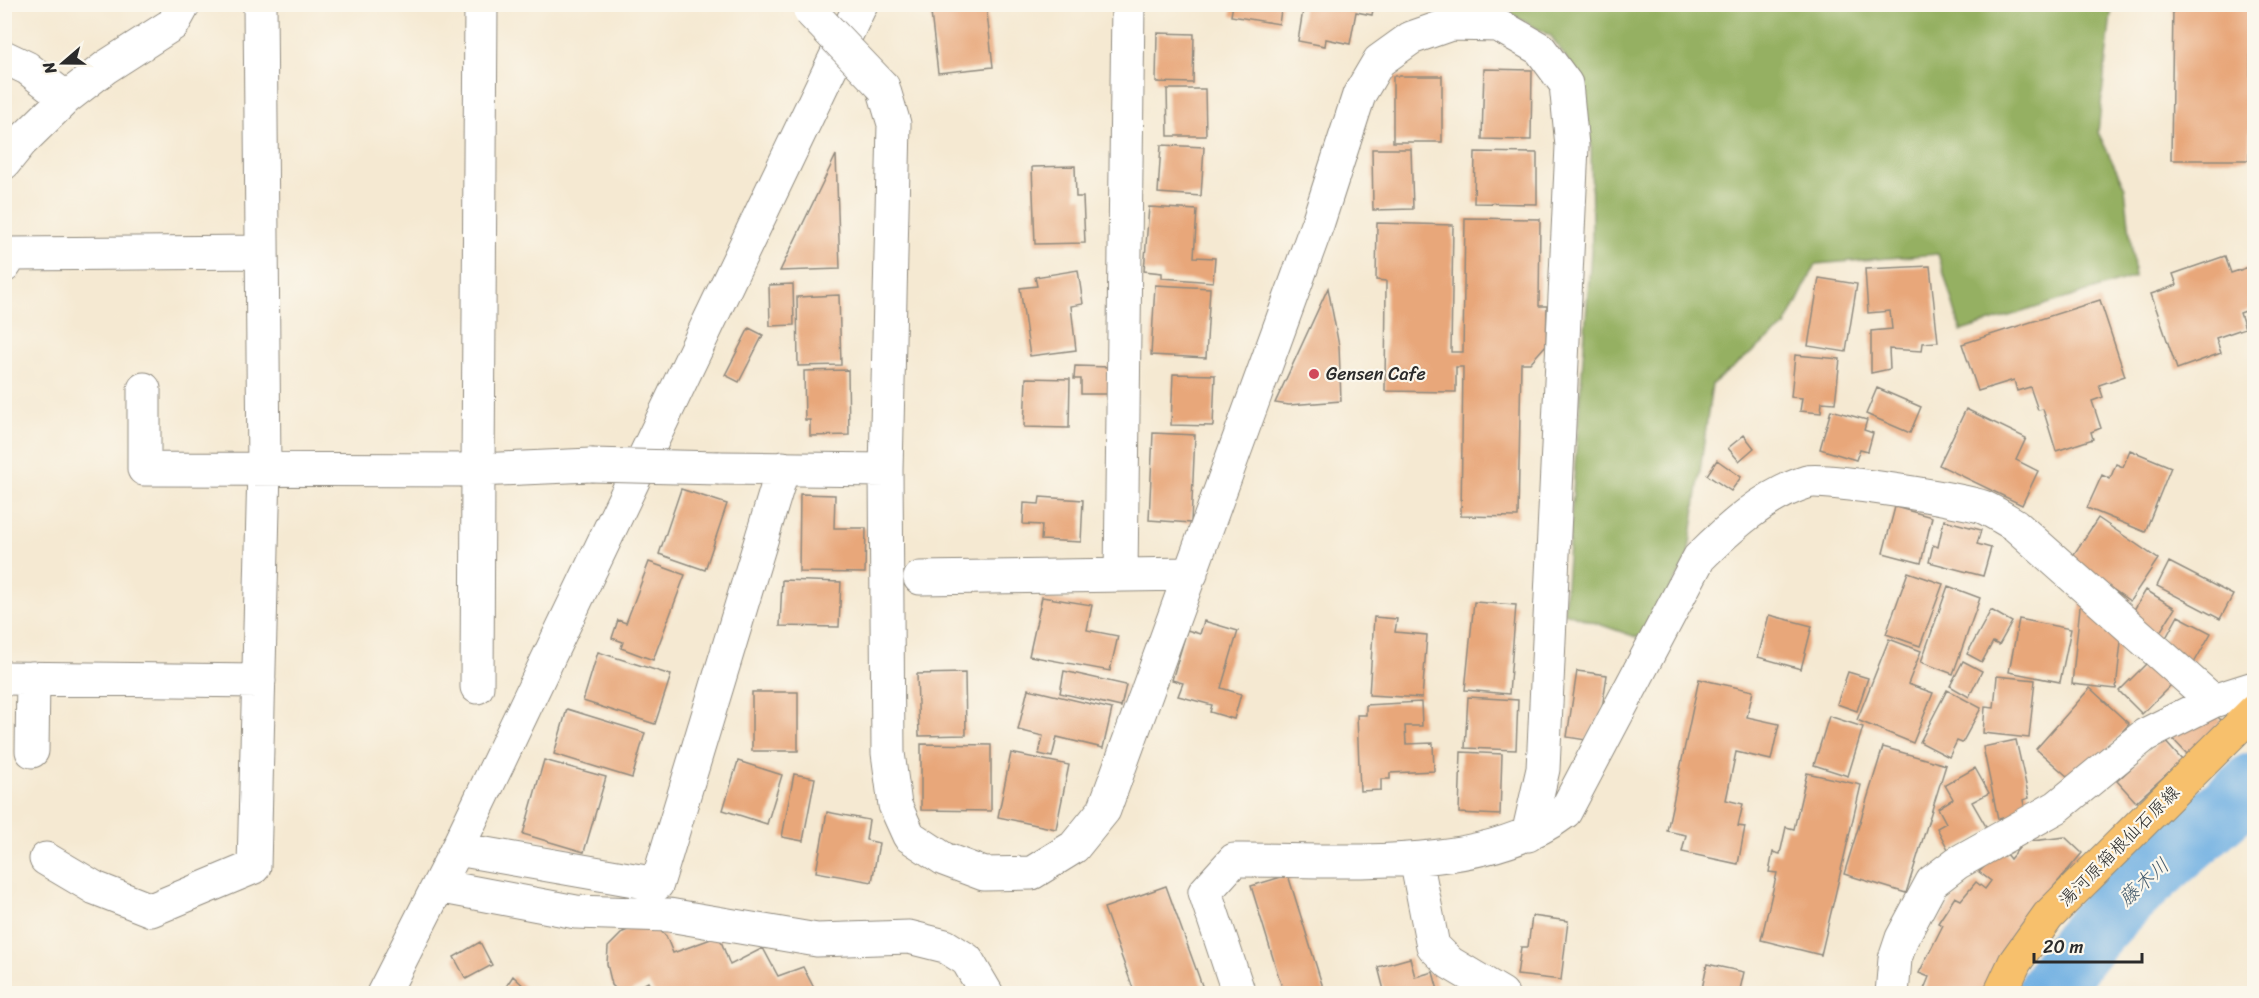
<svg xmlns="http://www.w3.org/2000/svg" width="2259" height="998" font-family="Sriracha,'Klee One',sans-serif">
	<rect width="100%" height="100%" fill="#fbf7ec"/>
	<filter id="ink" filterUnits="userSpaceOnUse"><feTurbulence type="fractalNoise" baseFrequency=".0167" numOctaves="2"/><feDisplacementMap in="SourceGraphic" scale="12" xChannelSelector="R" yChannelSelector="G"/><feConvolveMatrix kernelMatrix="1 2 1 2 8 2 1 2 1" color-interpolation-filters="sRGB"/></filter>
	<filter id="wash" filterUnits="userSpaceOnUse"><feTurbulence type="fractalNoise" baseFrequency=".008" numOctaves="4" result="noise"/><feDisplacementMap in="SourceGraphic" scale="24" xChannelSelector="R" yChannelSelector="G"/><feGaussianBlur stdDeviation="1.35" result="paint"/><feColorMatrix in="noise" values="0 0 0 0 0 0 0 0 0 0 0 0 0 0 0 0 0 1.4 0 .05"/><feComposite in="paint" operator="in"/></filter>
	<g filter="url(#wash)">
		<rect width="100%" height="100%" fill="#f5e9d2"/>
		<path fill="#95b062" stroke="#606e46" stroke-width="1.5" d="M1457 5H2112L2098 132 2125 188 2135 277 1961 331 1938 254 1816 264 1785 326 1712 384 1688 558 1642 639 1564 612 1592 238 1591 145 1579 77 1551 36 1505 11Z"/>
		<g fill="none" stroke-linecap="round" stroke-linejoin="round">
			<path stroke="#6eafe2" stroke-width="64" d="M2048 994C2096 910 2183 848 2254 784"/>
		</g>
		<g id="blocks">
			<path fill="#e8a77a" d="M942 4H986L993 67 938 73 931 13 943 12Z
				M1233 4H1282L1279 24 1231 16Z
				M1304 4H1374L1372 15 1356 12 1350 44 1326 39 1325 46 1298 41Z
				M2173 4H2251L2250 108H2254V129H2250L2249 160H2171Z
				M1157 33 1194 34 1193 83 1156 82Z
				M1484 69 1532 70 1531 140 1482 139Z
				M1393 76H1442V142H1393Z
				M1167 89H1205L1206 136H1168Z
				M1161 145 1204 147 1201 196 1158 193Z
				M1372 149H1411L1413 209 1373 210Z
				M1475 152 1537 153V204L1474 203Z
				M836 155 840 269 780 271Z
				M1075 166 1076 197H1083L1085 243 1035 244 1032 167Z
				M1149 207 1197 210 1194 257 1215 258 1213 282 1162 278V273L1144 271Z
				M1465 218 1540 219 1539 306H1547L1546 345 1530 363H1521L1518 517 1461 516 1463 367H1456V392L1385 391 1386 281 1376 280 1377 223 1453 225 1451 352H1463Z
				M2225 256 2231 273 2252 266 2254 274V308L2240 313 2245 328 2216 338 2221 353 2177 369 2151 294 2177 285 2173 274Z
				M1930 266 1938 342 1923 343 1922 351 1889 349 1890 369 1871 373V331L1892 329 1890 311 1868 313 1865 269Z
				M1078 270 1083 304 1071 306 1076 350 1030 356 1020 288 1037 286 1035 277Z
				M1819 278 1857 284 1846 352 1808 346Z
				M793 284 794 325 770 326 769 285Z
				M1155 285 1210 288 1206 358 1151 355Z
				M1328 288 1339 346 1341 401 1289 405 1275 403Z
				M839 295 841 365 798 366 797 297Z
				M2100 300 2125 376 2099 385 2103 397 2092 401 2101 428 2091 432 2093 439 2056 451 2043 409 2038 410 2030 387 2017 391 2014 380 1978 391 1962 344Z
				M749 328 763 335 739 382 725 375Z
				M1795 355 1840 359 1835 403 1822 402 1821 413 1800 411 1802 398 1791 397Z
				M1075 366 1110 367V394H1081V379H1074Z
				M848 370 849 435 810 436V420H805L804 371Z
				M1173 374 1215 375 1213 426 1171 425Z
				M1026 378 1070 379 1069 428 1024 427Z
				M1877 388 1921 407 1910 433 1866 414Z
				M1966 409 2026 438 2016 460 2038 471 2022 505 1939 465Z
				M1831 410 1867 420 1864 430 1873 433 1868 451 1860 449 1856 460 1820 449Z
				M1153 433 1195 435 1191 523 1149 520Z
				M1744 435 1754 448 1739 461 1728 448Z
				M2130 450 2171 467 2145 532 2087 508 2102 475 2110 479 2116 464 2123 467Z
				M1717 460 1741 477 1731 491 1707 475Z
				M681 489 727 504 705 570 659 554Z
				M800 494 835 495 834 528H866L865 573 799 572Z
				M1040 497 1083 500 1081 542 1041 540 1042 525 1023 524 1024 503 1039 504Z
				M1895 507 1932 517 1921 563 1883 553Z
				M2098 518 2158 559 2130 601 2070 560Z
				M1944 520 1981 530 1977 544 1991 548 1983 576 1929 562 1933 545 1938 547Z
				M649 562 685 575 653 660 621 648 623 642 612 638 618 620 626 623Z
				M2169 562 2233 595 2220 619 2157 586Z
				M1908 572 1943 584 1920 646 1886 634Z
				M782 580 841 582 839 627 780 626Z
				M1948 586 1980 598 1953 674 1921 662Z
				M2146 590 2175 608 2157 637 2132 613Z
				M1042 597 1092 605 1087 630 1118 636 1110 671 1029 656Z
				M2081 597 2122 632 2116 689 2072 684Z
				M1474 602 1516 605 1509 694 1465 690Z
				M1991 610 2012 622 1999 645 1993 642 1982 662 1967 654Z
				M1769 615 1812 626 1801 669 1758 657Z
				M2178 616 2211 633 2194 663 2162 645Z
				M1374 617 1397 619 1395 632 1427 635 1422 698 1369 695Z
				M2019 619 2071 629 2060 682 2009 672Z
				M1204 621 1238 631 1221 688 1241 694 1234 719 1210 712 1212 705 1178 696 1183 683 1172 680 1187 630 1200 634Z
				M1889 639 1921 651 1908 684 1933 693 1913 743 1857 720Z
				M598 652 671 675 655 724 583 701Z
				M1963 661 1982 671 1969 697 1950 686Z
				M2148 662 2171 685 2142 714 2119 691Z
				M1064 671 1126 685 1121 707 1060 693Z
				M1577 671 1607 675 1601 715 1586 740 1567 737Z
				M1848 672 1868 678 1857 711 1837 704Z
				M965 673 966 735 919 736 917 674Z
				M1997 676 2035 680 2029 738 1983 733 1985 707 1994 708Z
				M1699 679 1753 691 1747 717 1779 724 1771 760 1736 752 1726 800 1743 804 1738 826 1745 827 1738 864 1682 852 1686 835 1667 831Z
				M2090 688 2129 724 2076 784 2036 749Z
				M1028 689 1112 709 1103 748 1057 737 1052 757 1039 754 1043 736 1018 730Z
				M1947 690 1981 708 1962 743 1957 741 1949 757 1920 742Z
				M752 692H798V751H752Z
				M1468 697 1518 700 1516 750 1465 748Z
				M1421 702 1422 726H1405L1406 744 1433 743 1434 771 1390 773V779H1381V790L1360 791 1357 715H1366V705Z
				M567 709 645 733 632 778 554 754Z
				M2215 714 2222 721 2187 754 2170 736Z
				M1829 716 1863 727 1848 776 1814 765Z
				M2163 739 2182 760 2136 802 2117 781Z
				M2016 740 2029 798 2023 800 2026 813 1998 819 1983 747Z
				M921 744 991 745V811L921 810Z
				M1883 747 1946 765 1906 893 1844 874Z
				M1461 752 1502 754 1500 815 1459 813Z
				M1011 753 1069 765 1056 829 998 817Z
				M544 760 606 777 584 852 523 834Z
				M738 761 782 775 767 824 723 810Z
				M1975 768 1989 793 1972 802 1988 830 1949 851 1937 828 1946 823 1938 808 1953 799 1945 785Z
				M1807 773 1861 785 1821 955 1761 940 1777 873 1769 872 1773 852 1780 854 1786 827 1794 829Z
				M794 774 815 778 803 841 782 837Z
				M827 812 869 820 866 840 879 843 872 882 816 872Z
				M2065 837 2082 853 2035 909 1985 994H1922L1929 977 1919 973 1943 925 1938 923 1955 897 1961 900 1976 882 1985 889 1991 881 1979 872 2002 849 2010 859 2024 842Z
				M1288 875 1325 994H1284L1251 886Z
				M1166 886 1204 991 1196 994H1135L1104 908Z
				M1532 916 1568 921 1561 980 1517 975 1521 947H1528Z
				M640 925 655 926 666 936 673 953 719 936 730 965 763 948 778 976 803 967 817 994H655L648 982 626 994H621L612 985 607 964 608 947 623 932Z
				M480 942 492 965 466 979 454 957Z
				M1410 958 1415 977 1433 972 1439 994H1385L1378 967Z
				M1707 964 1744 972 1739 994H1701Z
				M513 976 532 994H501Z"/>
		</g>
	</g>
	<g filter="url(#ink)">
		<use href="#blocks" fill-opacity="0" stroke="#908a7e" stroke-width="1.5"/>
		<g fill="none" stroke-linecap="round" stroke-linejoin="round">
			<g stroke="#908a7e" stroke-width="35">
				<path id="minor" d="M481 4 478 470 591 465
					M4 57 27 68 66 98
					M883 87 894 124 886 470 888 753 895 805 909 836 944 859 984 874 1032 873 1074 847 1104 810 1318 222 1359 95 1379 61 1411 38 1451 24 1498 25 1540 49 1566 84 1572 146 1543 769 1528 835
					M4 163 21 142 66 98 106 67 173 24 184 4
					M4 266 12 254 262 252
					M144 389V469L478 470 477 687
					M719 468 886 470
					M1121 575 1128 4
					M920 578 1191 574
					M4 678 259 681
					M32 751 33 678
					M457 849 657 884 783 468
					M46 859 95 888 151 910 254 867 264 469 260 4
					M1416 859 1433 946 1450 963 1502 994
					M438 886 576 912 669 915 817 940 909 937 945 946 967 960 987 994
					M383 994 457 849 861 4
					M1239 994 1205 892 1234 860C1333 859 1483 875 1565 812L1699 558C1729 528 1765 495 1807 482 1823 477 1964 500 1983 507 1994 512 2005 519 2015 525L2213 701
					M1892 994 1895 959 1902 938 1932 882 1957 863 2057 807 2145 735 2213 701 2254 688"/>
			</g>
			<g stroke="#908a7e" stroke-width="35">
				<path id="major" d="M2000 994 2015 962 2048 916 2254 711"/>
			</g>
			<use href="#minor" stroke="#fff" stroke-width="33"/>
			<use href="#major" stroke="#f7c06c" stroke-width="33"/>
			<g stroke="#908a7e" stroke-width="35" stroke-linecap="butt">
				<path id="minor-bridge" d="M810 11 883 87
					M591 465 719 468"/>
			</g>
			<use href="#minor-bridge" stroke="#fff" stroke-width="33"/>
		</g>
	</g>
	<circle fill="#d1495b" stroke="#fbf7ec" stroke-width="2" cx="1314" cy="374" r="6"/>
	<g text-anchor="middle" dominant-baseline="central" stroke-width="4.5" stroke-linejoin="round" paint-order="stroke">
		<g font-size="18" fill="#2b2b2b" stroke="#fbf7ec" text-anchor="start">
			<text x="1326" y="374">Gensen Cafe</text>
		</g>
		<g font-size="18" fill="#2b2b2b" stroke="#fbf7ec">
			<text transform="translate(2119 846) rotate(-45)">湯河原箱根仙石原線</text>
		</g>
		<g font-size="20" font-style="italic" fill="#42596b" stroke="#fbf7ec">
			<text transform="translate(2144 882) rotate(-42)">藤木川</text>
		</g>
	</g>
	<rect width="2259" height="998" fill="none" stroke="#fbf7ec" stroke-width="24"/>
	<g transform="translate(63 63) rotate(250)" stroke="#fbf7ec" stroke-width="4.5" paint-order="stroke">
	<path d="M0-4.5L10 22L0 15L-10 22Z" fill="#2b2b2b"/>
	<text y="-9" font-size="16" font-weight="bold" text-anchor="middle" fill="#2b2b2b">N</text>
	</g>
	<path d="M2034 953v9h108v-9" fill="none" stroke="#2b2b2b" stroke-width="3"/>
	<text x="2043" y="953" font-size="18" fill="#2b2b2b" stroke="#fbf7ec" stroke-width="4.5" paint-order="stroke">20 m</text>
</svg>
